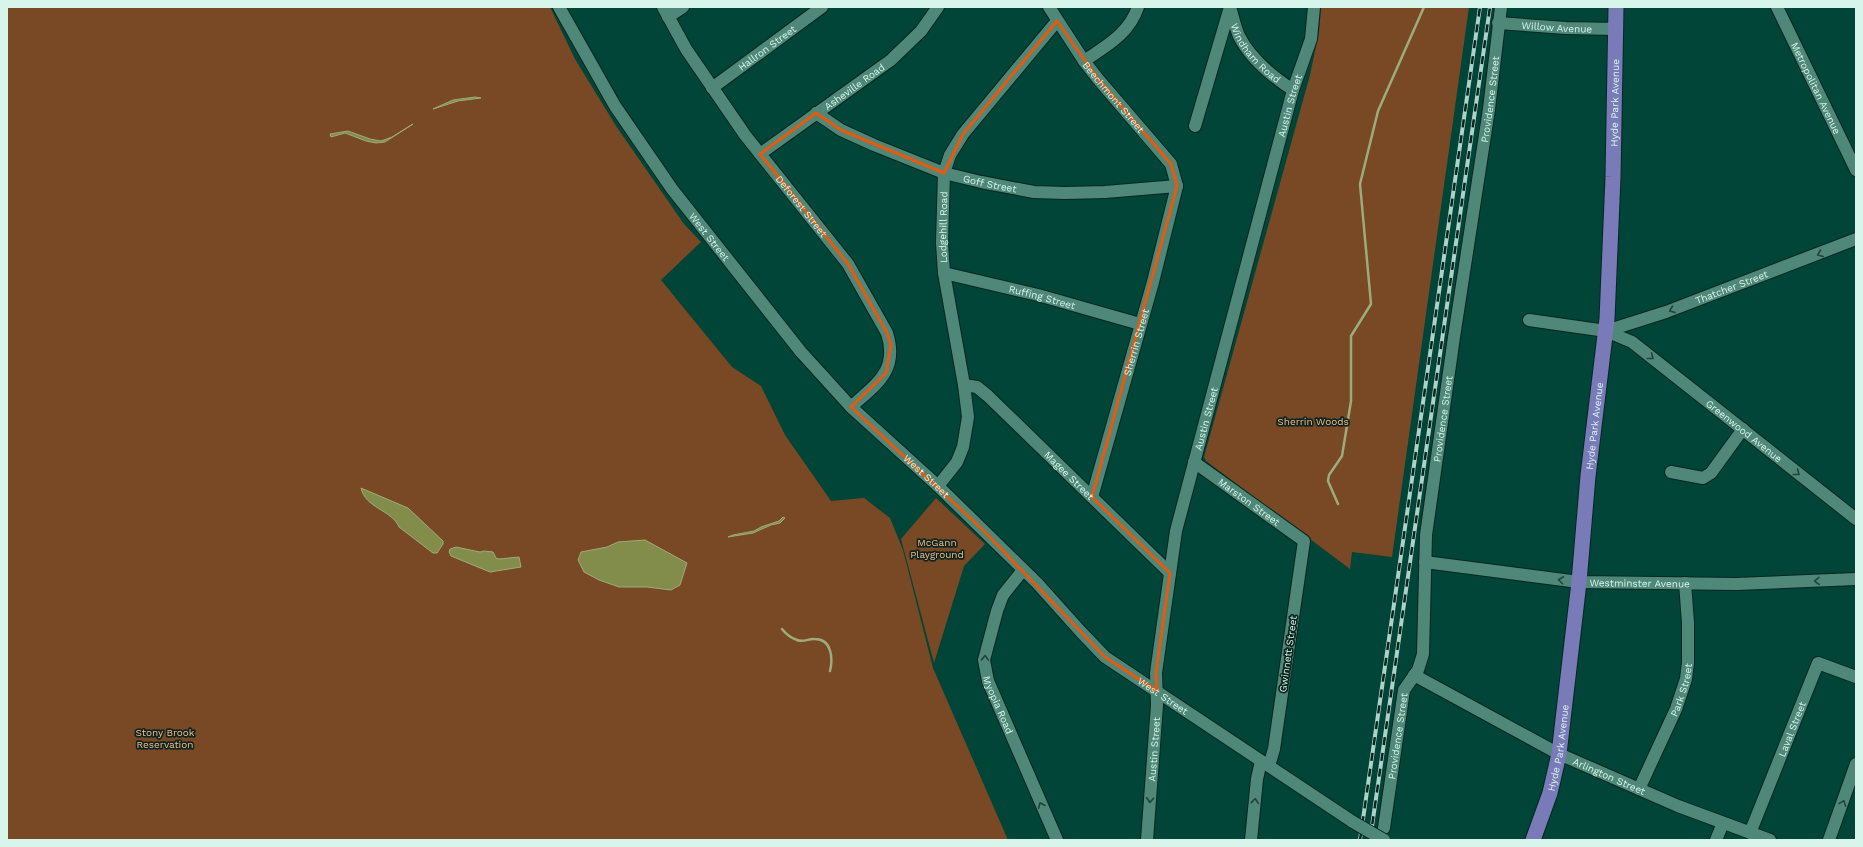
<svg xmlns="http://www.w3.org/2000/svg" width="1863" height="847" font-family="'Work Sans',sans-serif">
	<rect width="100%" height="100%" fill="#014538"/>
	<path fill="#794824" d="M7 7H550L575 59 616 126 684 224 701 242 661 280 732 367 761 386 785 435 831 501 864 498 890 518 903 550 933 668 1008 840H7Z
		M1321 7H1469L1392 557 1352 552 1350 569 1206 461 1204 457 1310 75 1319 32Z
		M936 498 985 544 964 566 934 663 901 539Z"/>
	<path fill="#838d4b" stroke="#9cac7b" d="M475 97 481 98 458 101 433 109 453 100Z
		M413 124 385 142 376 143 366 141 345 133 331 137 330 134 348 131 370 139 381 141 392 137Z
		M361 488 408 508 443 541V544L437 553H433L399 527C392 510 365 508 361 488Z
		M783 517 785 518 780 523 771 525 753 533 728 537 733 535 754 531 761 527 779 521Z
		M645 540 687 563 680 585 671 590 647 587H619L599 580 584 572 578 560 581 552 607 547 618 542Z
		M456 547 480 552 484 551 493 552 496 558 499 559 519 557 521 567 490 572 451 556 449 552 450 549Z"/>
	<g fill="none" stroke-linecap="round" stroke-linejoin="round">
		<path stroke="#9cac7b" stroke-width="2.5" d="M1338 504 1328 481 1329 475 1342 456 1351 401V336L1371 304 1360 184 1378 111 1424 7
			M782 629C786 634 791 638 797 640 804 643 809 638 815 639 832 639 833 659 830 671"/>
		<g stroke="#082720" stroke-width="14">
			<g id="minor">
				<path id="s1" d="M559 7 615 106 672 189 801 352 851 407 938 486 1037 583 1081 632 1105 657 1353 822"/>
				<path id="s2" d="M663 7 686 49 745 135 848 264 887 333C899 371 876 384 851 407"/>
				<path id="s3" d="M1049 7 1084 61 1098 79 1171 164 1177 186"/>
				<path id="s4" d="M1230 7C1233 17 1235 27 1239 36 1250 58 1273 77 1293 90"/>
				<path id="s5" d="M1777 7 1856 170"/>
				<path d="M668 17 683 7"/>
				<path id="s6" d="M1498 23 1566 28 1616 29"/>
				<path d="M1084 61C1106 46 1129 34 1138 7"/>
				<path id="s7" d="M712 88 822 7"/>
				<path id="s8" d="M816 113 841 130 874 145 944 173 981 182 1034 192 1065 193 1105 192 1177 186"/>
				<path d="M1195 126 1230 7"/>
				<path id="s9" d="M760 154 891 60 921 31 938 7"/>
				<path id="s10" d="M944 273 1038 295 1140 324"/>
				<path id="s11" d="M1529 320 1606 331 1632 342 1856 519"/>
				<path id="s12" d="M1606 331 1666 312 1856 239"/>
				<path id="s13" d="M964 385 977 387 988 396 1170 573"/>
				<path id="s14" d="M1194 462 1304 541 1274 749 1269 766"/>
				<path d="M1671 472 1703 478 1711 473 1743 429"/>
				<path id="s15" d="M938 486 957 462 963 447 968 417 964 385 944 273 942 243 944 173 950 155 963 134 1057 21"/>
				<path id="s16" d="M1092 497 1153 282 1177 186"/>
				<path id="s17" d="M1425 562 1579 582 1736 584 1856 579"/>
				<path id="s18" d="M1023 570 1003 595 997 611 984 660 988 681 1057 840"/>
				<path id="s19" d="M1414 675 1559 754 1678 806 1770 840"/>
				<path id="s20" d="M1639 789 1676 709 1686 679 1688 663V623L1685 583"/>
				<path id="s21" d="M1384 828 1404 690 1418 670 1423 654 1426 535 1454 337 1489 109 1501 7"/>
				<path id="s22" d="M1750 833 1818 663 1856 677"/>
				<path id="s23" d="M1147 840 1157 705 1156 673 1176 531 1293 90 1311 39 1314 7"/>
				<path d="M1251 840 1257 779 1261 761"/>
				<path d="M1716 840 1723 823"/>
				<path d="M1829 840 1856 764"/>
			</g>
		</g>
		<g stroke="#082720" stroke-width="17">
			<g id="major">
				<path id="s24" d="M1533 840 1550 793 1559 754 1579 582 1588 476 1607 319 1613 177 1616 7"/>
			</g>
		</g>
		<use href="#minor" stroke="#4f8879" stroke-width="12"/>
		<use href="#major" stroke="#797ab8" stroke-width="15"/>
		<g stroke="#add2c8" stroke-width="4">
			<path id="rail" d="M1360 840 1480 7
				M1370 840 1490 7"/>
		</g>
		<use href="#rail" stroke="#0e2620" stroke-width="2.5" stroke-dasharray="8" stroke-linecap="butt"/>
		<g stroke="#082720" stroke-width="14" stroke-linecap="butt">
			<path id="minor-bridge" d="M1353 822 1384 840"/>
		</g>
		<use href="#minor-bridge" stroke="#4f8879" stroke-width="12"/>
	</g>
	<defs><path id="oneway-chevron" d="M-2-3.5L2.5 0L-2 3.5" fill="none" stroke-width="1.6" stroke-linecap="round" stroke-linejoin="round"/></defs>
	<g stroke="#22433b">
		<use href="#oneway-chevron" transform="translate(1820 254) rotate(159)"/>
		<use href="#oneway-chevron" transform="translate(1672 310) rotate(159)"/>
		<use href="#oneway-chevron" transform="translate(1651 357) rotate(38)"/>
		<use href="#oneway-chevron" transform="translate(1797 473) rotate(38)"/>
		<use href="#oneway-chevron" transform="translate(1561 580) rotate(-173)"/>
		<use href="#oneway-chevron" transform="translate(1817 581) rotate(178)"/>
		<use href="#oneway-chevron" transform="translate(985 658) rotate(-88)"/>
		<use href="#oneway-chevron" transform="translate(1150 800) rotate(94)"/>
		<use href="#oneway-chevron" transform="translate(1255 801) rotate(-84)"/>
		<use href="#oneway-chevron" transform="translate(1843 803) rotate(-70)"/>
		<use href="#oneway-chevron" transform="translate(1041 805) rotate(-113)"/>
	</g>
	<path fill="none" stroke="#e8590c" stroke-width="3" stroke-linejoin="round" d="M1057 21 1098 79 1171 164 1177 186 1092 497 1170 573 1156 673 1157 691 1105 657 982 529 851 407 886 373 891 345 887 333 848 264 760 154 816 113 841 130 944 173 963 134Z"/>
	<g text-anchor="middle" dominant-baseline="central" stroke-width="3.5" stroke-linejoin="round" paint-order="stroke">
		<g font-size="10" fill="#d8f5ec" stroke="#0e2620">
			<text stroke="none"><textPath href="#s6" startOffset="59">Willow Avenue</textPath></text>
			<text stroke="none"><textPath href="#s7" startOffset="68">Hallron Street</textPath></text>
			<text stroke="none"><textPath href="#s4" startOffset="54">Windham Road</textPath></text>
			<text stroke="none"><textPath href="#s9" startOffset="116">Asheville Road</textPath></text>
			<text stroke="none"><textPath href="#s5" startOffset="90">Metropolitan Avenue</textPath></text>
			<text stroke="none"><textPath href="#s3" startOffset="111">Beechmont Street</textPath></text>
			<text stroke="none"><textPath href="#s21" startOffset="740">Providence Street</textPath></text>
			<text stroke="none"><textPath href="#s24" startOffset="744">Hyde Park Avenue</textPath></text>
			<text stroke="none"><textPath href="#s23" startOffset="751">Austin Street</textPath></text>
			<text stroke="none"><textPath href="#s8" startOffset="189">Goff Street</textPath></text>
			<text stroke="none"><textPath href="#s2" startOffset="243">Deforest Street</textPath></text>
			<text stroke="none"><textPath href="#s15" startOffset="269">Lodgehill Road</textPath></text>
			<text stroke="none"><textPath href="#s1" startOffset="275">West Street</textPath></text>
			<text stroke="none"><textPath href="#s12" startOffset="133">Thatcher Street</textPath></text>
			<text stroke="none"><textPath href="#s10" startOffset="101">Ruffing Street</textPath></text>
			<text stroke="none"><textPath href="#s16" startOffset="161">Sherrin Street</textPath></text>
			<text stroke="none"><textPath href="#s23" startOffset="427">Austin Street</textPath></text>
			<text stroke="none"><textPath href="#s21" startOffset="417">Providence Street</textPath></text>
			<text stroke="none"><textPath href="#s24" startOffset="420">Hyde Park Avenue</textPath></text>
			<text stroke="none"><textPath href="#s11" startOffset="249">Greenwood Avenue</textPath></text>
			<text stroke="none"><textPath href="#s13" startOffset="141">Magee Street</textPath></text>
			<text stroke="none"><textPath href="#s1" startOffset="599">West Street</textPath></text>
			<text stroke="none"><textPath href="#s14" startOffset="68">Marston Street</textPath></text>
			<text stroke="none"><textPath href="#s17" startOffset="216">Westminster Avenue</textPath></text>
			<text transform="translate(1288 654) rotate(-82)">Gwinnett Street</text>
			<text stroke="none"><textPath href="#s20" startOffset="108">Park Street</textPath></text>
			<text stroke="none"><textPath href="#s1" startOffset="923">West Street</textPath></text>
			<text stroke="none"><textPath href="#s18" startOffset="147">Myopia Road</textPath></text>
			<text stroke="none"><textPath href="#s22" startOffset="112">Laval Street</textPath></text>
			<text stroke="none"><textPath href="#s21" startOffset="93">Providence Street</textPath></text>
			<text stroke="none"><textPath href="#s24" startOffset="96">Hyde Park Avenue</textPath></text>
			<text stroke="none"><textPath href="#s23" startOffset="91">Austin Street</textPath></text>
			<text stroke="none"><textPath href="#s19" startOffset="220">Arlington Street</textPath></text>
		</g>
		<g font-size="10" fill="#f9b88b" stroke="#0e2620">
			<text x="1313" y="421">Sherrin Woods</text>
			<text x="937" y="542">McGann<tspan x="937" dy="12">Playground</tspan></text>
			<text x="165" y="732">Stony Brook<tspan x="165" dy="12">Reservation</tspan></text>
		</g>
	</g>
	<rect width="1863" height="847" fill="none" stroke="#d8f5ec" stroke-width="16"/>
</svg>
